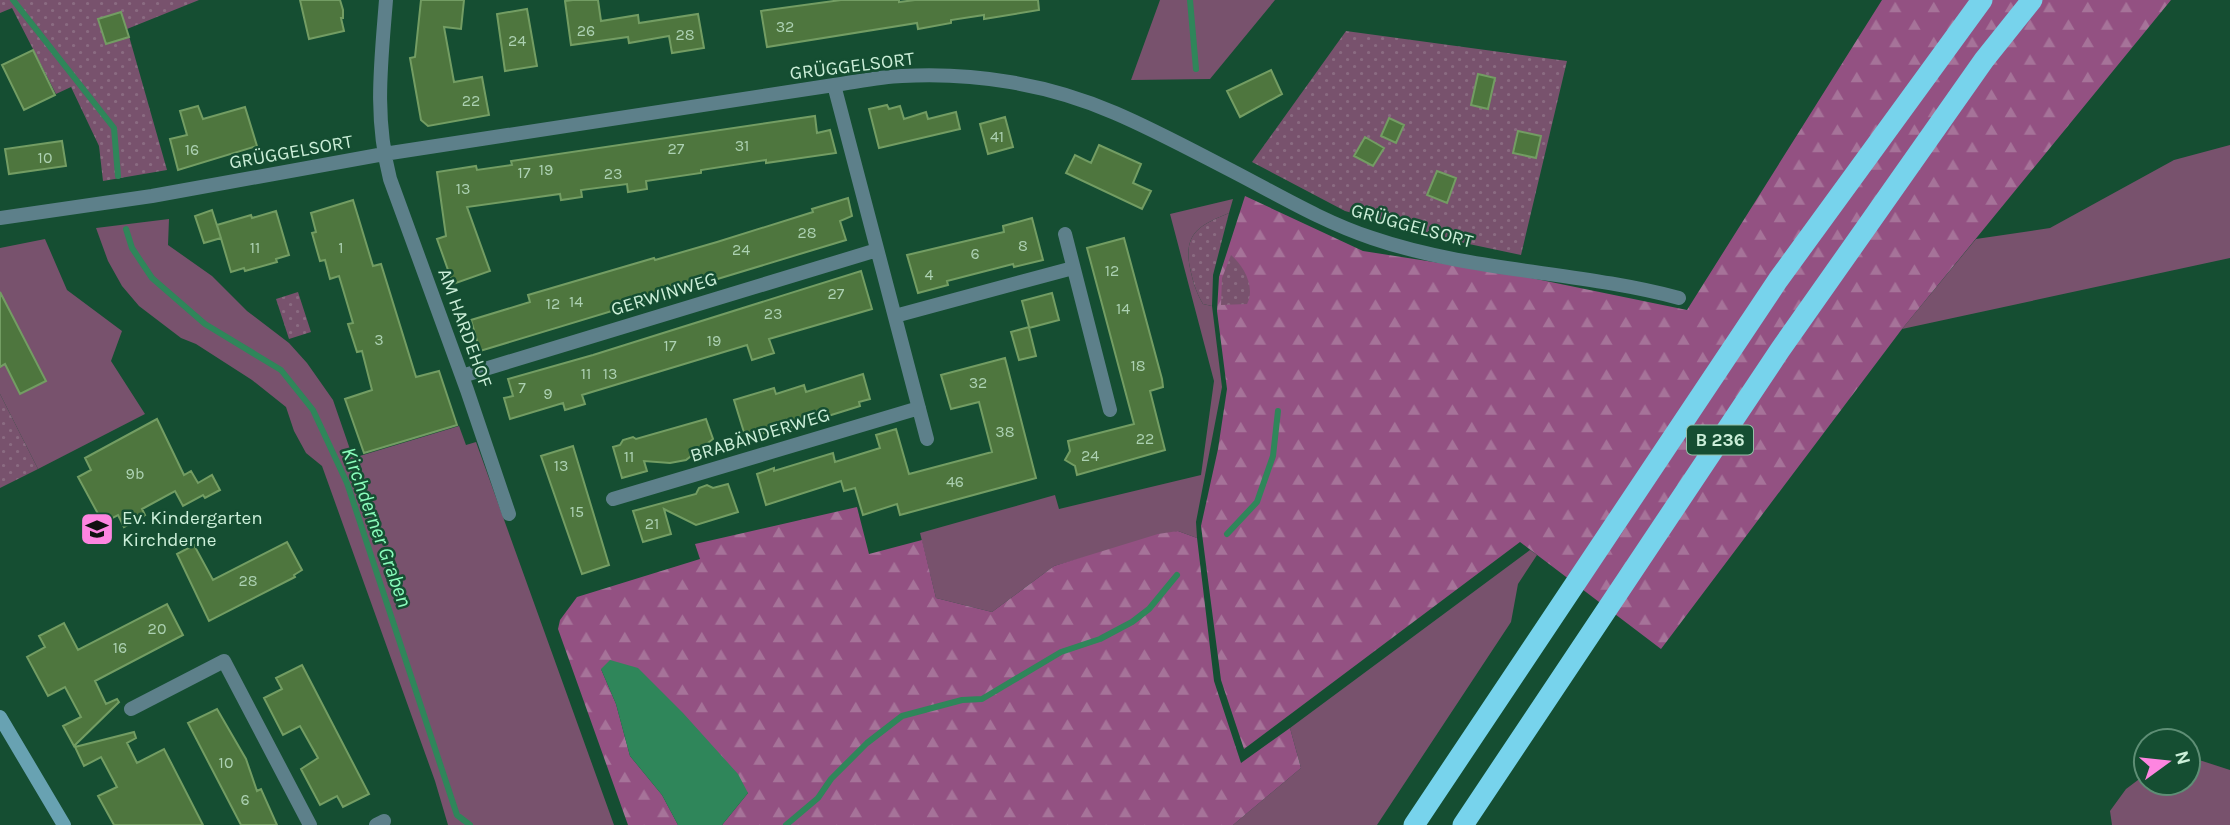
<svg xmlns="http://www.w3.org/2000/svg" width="2230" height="825" font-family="Karla,sans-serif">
	<defs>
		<pattern id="forest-firs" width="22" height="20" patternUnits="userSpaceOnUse" patternTransform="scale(1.75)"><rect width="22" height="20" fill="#935182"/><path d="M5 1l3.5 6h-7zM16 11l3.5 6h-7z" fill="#a67399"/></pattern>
		<pattern id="park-dots" width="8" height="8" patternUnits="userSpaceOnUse" patternTransform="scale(1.75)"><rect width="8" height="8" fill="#78526d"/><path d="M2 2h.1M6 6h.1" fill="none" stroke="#8a6b81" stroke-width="1.8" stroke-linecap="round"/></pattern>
	</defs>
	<rect width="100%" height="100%" fill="#154e32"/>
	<path fill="#78526d" d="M1160 0H1275L1210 79 1131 80Z
		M2230 145V258L1902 329 1976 239 2050 228 2174 160Z
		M1233 199 1229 213C1200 225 1183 233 1190 268 1193 282 1196 292 1203 304L1212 306 1222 387 1196 522 1197 538 1178 531 1054 566 992 612 936 598 920 533 1055 495 1059 509 1201 475 1214 381 1170 214Z
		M169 219 168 245 212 276 247 311 289 343 307 363 333 400 353 458 459 426 466 445 476 442 614 825H448L435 781 322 466 306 453 294 431 286 407 252 380 196 344 181 338 139 306 122 286 108 261 96 228Z
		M45 239 67 290 122 331 111 361 145 414 38 469 0 394V248Z
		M1530 550 1537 555 1518 584 1511 622 1377 825H1233L1301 768 1290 728Z
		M2193 758 2230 770V825H2112L2110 811 2126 789 2146 774V783H2188V759Z"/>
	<path fill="url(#forest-firs)" d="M1882 0H2171L1902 329 1661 649 1520 542 1244 749 1221 680 1201 526 1218 449 1227 389 1217 311 1219 277 1245 196 1363 251 1517 275 1687 310Z
		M857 507 869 554 922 540 936 598 992 612 1054 566 1158 534 1178 531 1197 538 1214 681 1241 763 1290 728 1301 768 1233 825H722L748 793 601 669 616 704 630 756 662 795 678 825H628L558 629 560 620 577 597 700 559 695 544Z"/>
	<path fill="url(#park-dots)" d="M0 0H199L127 29 167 170 103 181 99 146 71 87 56 94 12 8 0 13Z
		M1346 31 1567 61 1521 255 1450 240 1345 211 1252 162Z
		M1229 213 1213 275 1212 306 1203 304C1196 292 1193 282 1190 268 1183 233 1200 225 1229 213Z
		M1231 255C1243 265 1256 287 1247 304L1221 305 1222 278Z
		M298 292 311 332 289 339 276 299Z
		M0 394 38 469 0 488Z"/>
	<path fill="#2f865a" d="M610 660 638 668 683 713 738 774 748 793 722 825H678L662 795 630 756 616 704 601 669Z"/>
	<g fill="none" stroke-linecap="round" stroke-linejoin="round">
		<path stroke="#2f865a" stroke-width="6" d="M13 0 114 128 118 176
			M1190 0 1196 69
			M126 229 132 248 152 278 205 324 281 370 313 410 347 483 457 815 470 825
			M1227 534 1257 502 1273 456 1278 411
			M786 825 818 798 831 779 867 743 902 716 962 700 982 699 1061 652 1100 639 1132 622 1149 609 1177 575"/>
	</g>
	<path fill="#4e763e" stroke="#739d63" stroke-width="2" d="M300 0H340L343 10V18H341L344 31 309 39Z
		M421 0H464L461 29 444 27 454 82 482 77 489 115 428 126 421 120 410 58 415 57Z
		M573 0H598L601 21 638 15 639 23 698 14 704 48 672 53 669 36 629 43 628 37 571 45 565 1Z
		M841 0H899V2L915 0H1038L1039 10 984 19V15L951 20V23L918 29 917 23 767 47 761 11Z
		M527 9 537 66 505 71 497 14Z
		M121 12 129 37 106 44 98 19Z
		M33 50 55 95 24 110 2 65Z
		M1271 70 1282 94 1240 117 1227 91Z
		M1478 74 1495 78 1488 109 1471 105Z
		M887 105 889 109 900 106 904 119 926 112 928 119 956 112 960 129 879 148 869 109Z
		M198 106 203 119 245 107 257 146 178 170 170 139 187 135 180 111Z
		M815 116 817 133 830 130 836 153 766 163V160L701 170V173L646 181 647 189 628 192 627 184 581 190 582 197 561 200 560 194 467 207 490 271 453 284 437 239 446 236 437 172 476 166 477 170 512 165 511 161Z
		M1005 117 1013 147 988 154 980 124Z
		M1389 118 1404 125 1396 143 1381 136Z
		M1518 131 1541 136 1536 158 1513 153Z
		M1365 137 1384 148 1373 166 1354 156Z
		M62 141 66 166 9 174 5 149Z
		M1099 145 1141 164 1133 183 1151 191 1142 209 1066 173 1075 155 1091 163Z
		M1437 171 1456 178 1447 203 1427 195Z
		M848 198 852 216 840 221 846 240 480 351 471 320 530 302 528 295 654 258 655 260 717 242 813 212 812 209Z
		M353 200 373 266 381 264 416 377 439 371 457 425 364 453 345 399 372 390 362 351 357 352 348 324 353 323 339 276 330 279 325 260 320 261 312 233 316 232 311 213Z
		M212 210 221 238 204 243 195 216Z
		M276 211 289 255 276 259 277 262 245 271 244 268 231 272 217 225 251 215 252 218Z
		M1032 218 1043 260 1014 267 1013 264 947 281 948 285 918 293 907 255 1004 232 1003 226Z
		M1124 238 1162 379 1163 387 1150 391 1165 450 1077 475 1075 466 1065 460 1070 451 1068 441 1134 424 1087 248Z
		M861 271 872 309 769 339 774 353 752 360 747 345 582 395 585 404 565 410 563 403 510 419 504 398 513 396 508 379 593 355Z
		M0 292 46 381 20 394 5 364 0 367Z
		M1052 293 1059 320 1029 328 1036 356 1019 360 1011 332 1029 327 1022 301Z
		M1005 358 1036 478 900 515 897 504 863 515 855 488 844 491 841 481 766 505 757 474 774 468V471L833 453 835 462 880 448 876 435 896 429 909 474 992 452 979 402 951 409 941 375Z
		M863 374 870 399 859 402 860 406 780 431 779 428 746 439 734 400 774 388 776 394 804 385 806 392Z
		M157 419 184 475 191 471 198 483 212 475 220 490 205 498 203 495 183 506 175 491 142 509 145 515 124 527 118 515 103 523 78 477 91 470 85 458Z
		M706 419 713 439 686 460 670 463 644 461 647 471 622 478 613 447 620 445 623 440 633 437 636 439Z
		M573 446 609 565 582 574 541 456Z
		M728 484 738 512 696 525 664 509 671 534 643 542 633 511 696 494 699 488 707 485 713 488Z
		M287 542 302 570 294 575 295 577 209 621 177 554 194 545 213 580Z
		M167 604 183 635 95 681 106 704 117 699 119 702 74 746 63 726 81 717 65 687 48 696 27 657 45 647 39 636 64 623 78 650Z
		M302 665 369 794 343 807 337 796 320 805 301 769 318 758 300 726 283 735 264 698 282 689 276 678Z
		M217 709 246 759 257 791 261 789 277 825H241L188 723Z
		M134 732 136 738 127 743 137 763 164 749 203 825H114L98 796 117 787 101 757 84 766 75 747Z"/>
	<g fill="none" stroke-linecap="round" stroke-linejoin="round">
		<path stroke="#5d808a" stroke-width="14" d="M386 0C381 64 374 116 390 179L467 390 509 514
			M834 85 927 439
			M0 218 152 196 384 154 834 85C856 82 879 77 902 76 974 72 1049 84 1115 113 1157 131 1197 153 1238 174 1282 197 1324 222 1372 238 1471 272 1578 271 1679 298
			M1065 234 1110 410
			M895 316 1073 268
			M462 376 877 250
			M613 499 919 408
			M131 709 224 661 310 825
			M376 825 384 821"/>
		<path stroke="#68a2b2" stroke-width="14" d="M0 717 64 825"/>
		<path stroke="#77d3ec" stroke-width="21" d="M1414 825 1778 280 1982 0
			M1463 825 1780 350 1984 60 2032 0"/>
	</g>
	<defs>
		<g id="school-square" transform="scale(1.75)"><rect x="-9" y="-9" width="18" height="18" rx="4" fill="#fe85e0" stroke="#154e32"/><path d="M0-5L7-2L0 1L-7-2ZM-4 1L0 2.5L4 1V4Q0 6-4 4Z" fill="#111"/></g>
	</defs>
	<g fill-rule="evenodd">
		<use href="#school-square" x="97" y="529"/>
	</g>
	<g text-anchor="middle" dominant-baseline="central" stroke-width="5" stroke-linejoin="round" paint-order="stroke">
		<g font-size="16" fill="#acd1b2">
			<text x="785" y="26">32</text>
			<text x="586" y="30">26</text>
			<text x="685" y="34">28</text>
			<text x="517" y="40">24</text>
			<text x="471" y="100">22</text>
			<text x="997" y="136">41</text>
			<text x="742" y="145">31</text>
			<text x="676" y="148">27</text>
			<text x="192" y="149">16</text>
			<text x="45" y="157">10</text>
			<text x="546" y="169">19</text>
			<text x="524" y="172">17</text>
			<text x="613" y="173">23</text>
			<text x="463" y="188">13</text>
			<text x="807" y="232">28</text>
			<text x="1023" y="245">8</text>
			<text x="255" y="247">11</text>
			<text x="341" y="247">1</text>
			<text x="741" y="249">24</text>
			<text x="975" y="253">6</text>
			<text x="1112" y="270">12</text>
			<text x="929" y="274">4</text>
			<text x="836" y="293">27</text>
			<text x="576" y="301">14</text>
			<text x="553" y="303">12</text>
			<text x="1123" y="308">14</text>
			<text x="773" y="313">23</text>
			<text x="379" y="339">3</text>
			<text x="714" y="340">19</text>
			<text x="670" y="345">17</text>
			<text x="1138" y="365">18</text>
			<text x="586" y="373">11</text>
			<text x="610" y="373">13</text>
			<text x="978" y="382">32</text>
			<text x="522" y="387">7</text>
			<text x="548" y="393">9</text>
			<text x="1005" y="431">38</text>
			<text x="1145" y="438">22</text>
			<text x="1090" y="455">24</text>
			<text x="629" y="456">11</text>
			<text x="561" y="465">13</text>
			<text x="135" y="473">9b</text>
			<text x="955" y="481">46</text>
			<text x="577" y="511">15</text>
			<text x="652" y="523">21</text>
			<text x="248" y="580">28</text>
			<text x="157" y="628">20</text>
			<text x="120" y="647">16</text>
			<text x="226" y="762">10</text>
			<text x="245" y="799">6</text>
		</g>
		<rect fill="#154e32" stroke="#95bfa7" stroke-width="2" x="1687" y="425.5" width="66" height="29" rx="5"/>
		<g font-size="18" font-weight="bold" fill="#ccefd9">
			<text x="1720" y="440">B 236</text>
		</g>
		<g font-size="19" fill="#ccefd9" stroke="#154e32">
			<text transform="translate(852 66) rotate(-7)">GRÜGGELSORT</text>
			<text transform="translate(291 152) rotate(-10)">GRÜGGELSORT</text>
			<text transform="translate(1412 226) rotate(15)">GRÜGGELSORT</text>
			<text transform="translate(664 294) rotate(-17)">GERWINWEG</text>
			<text transform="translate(465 328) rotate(70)">AM HARDEHOF</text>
			<text transform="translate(760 435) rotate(-17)">BRABÄNDERWEG</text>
		</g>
		<g font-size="19" fill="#ccefd9" stroke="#154e32" text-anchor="start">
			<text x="122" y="518">Ev. Kindergarten<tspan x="122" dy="22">Kirchderne</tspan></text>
		</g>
		<g font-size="21" font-style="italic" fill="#8afdbc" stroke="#154e32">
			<text transform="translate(377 527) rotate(70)">Kirchderner Graben</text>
		</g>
	</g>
	<g transform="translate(2167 762) rotate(75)"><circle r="33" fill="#154e32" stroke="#5e8e75" stroke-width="2"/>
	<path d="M0-5L12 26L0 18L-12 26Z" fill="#fe85e0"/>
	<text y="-10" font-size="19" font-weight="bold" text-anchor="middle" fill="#ccefd9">N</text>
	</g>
</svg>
